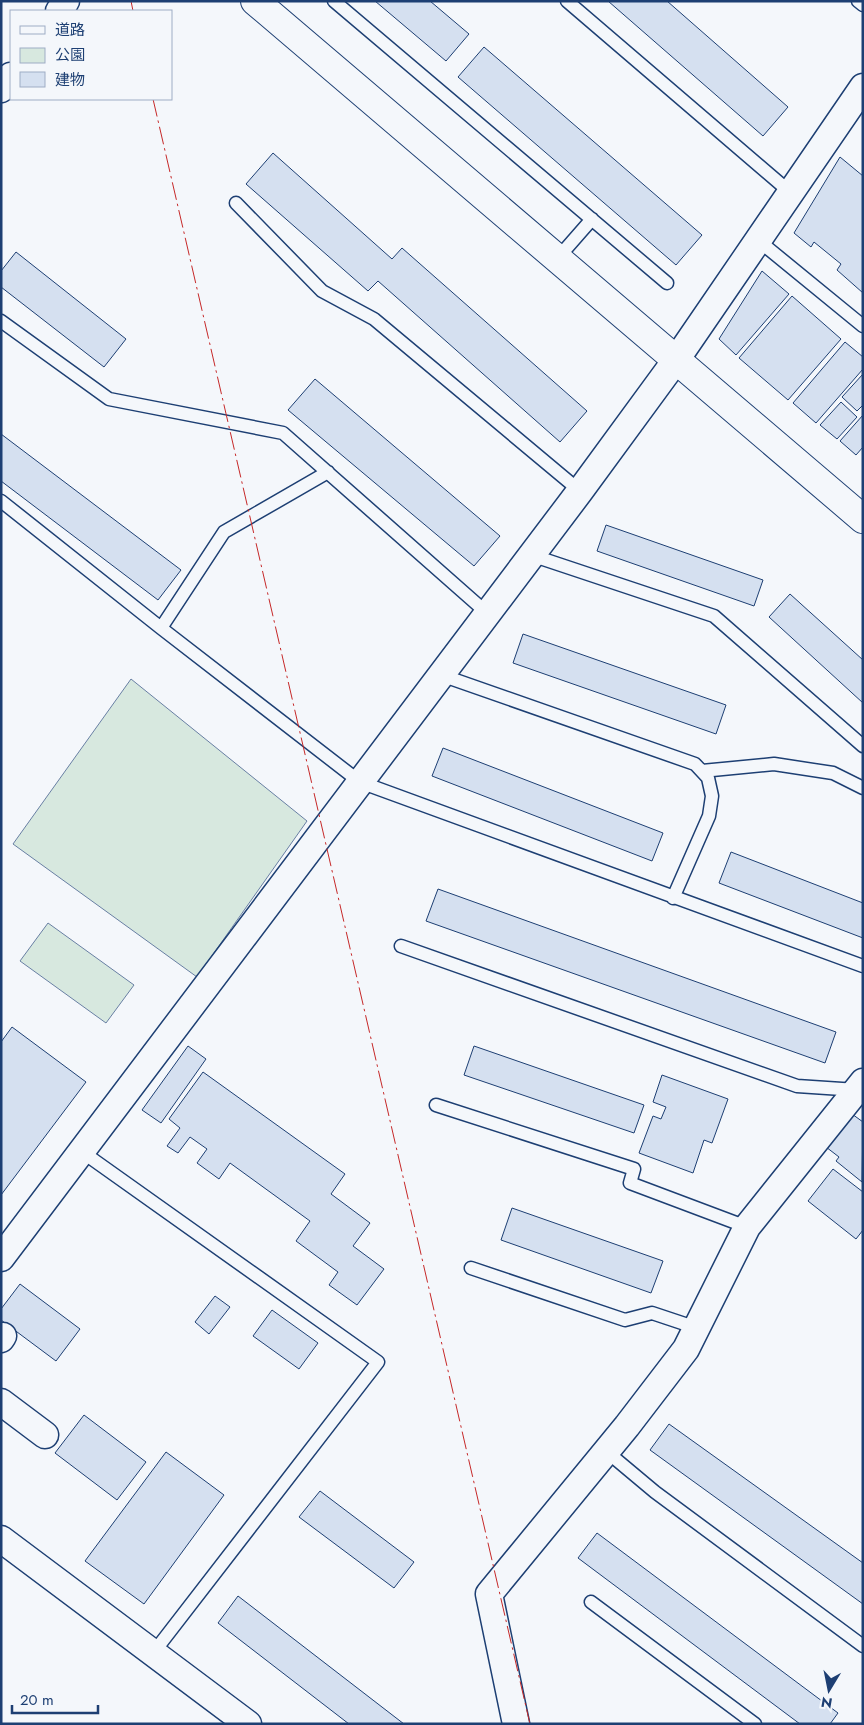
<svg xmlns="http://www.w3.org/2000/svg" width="864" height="1725" font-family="Jost,'Noto Sans JP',sans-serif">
	<rect width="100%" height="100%" fill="#f4f7fb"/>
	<path fill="#d7e8df" stroke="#687fa3" d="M131 679 307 821 197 977 13 844Z
		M48 923 134 985 106 1023 20 961Z"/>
	<path fill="#d5e0f0" stroke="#1d3f73" d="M375 1H430L469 34 446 61Z
		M608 1H667L788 107 763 136Z
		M484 47 702 235 676 265 458 77Z
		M273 153 392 259 402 248 587 411 560 442 378 281 368 291 246 184Z
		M840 157 863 176V293L837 270 841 264 814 242 811 247 794 233Z
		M16 252 126 339 104 367 1 287V271Z
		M762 271 789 294 736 355 719 339Z
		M792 296 841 339 788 400 739 358Z
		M845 342 863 357V369L816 423 793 403Z
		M863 374V405L857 411 842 397Z
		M315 379 500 536 474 566 288 410Z
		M841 402 857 417 837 439 820 425Z
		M863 415V447L856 455 840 441Z
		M1 434 181 570 158 600 1 481Z
		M606 525 763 580 754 606 597 551Z
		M790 594 863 660V703L769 617Z
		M523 634 726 705 716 734 513 663Z
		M443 748 663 833 652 861 432 776Z
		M731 852 863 903V938L719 883Z
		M438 889 836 1032 825 1063 426 921Z
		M12 1027 86 1082 1 1195V1042Z
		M188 1046 206 1059 161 1123 142 1110Z
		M474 1046 644 1105 634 1133 464 1075Z
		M203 1072 345 1174 331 1194 370 1223 353 1246 384 1269 357 1305 329 1285 338 1272 296 1241 310 1221 230 1163 219 1179 197 1163 207 1149 190 1137 178 1153 167 1146 180 1128 169 1119Z
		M662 1075 728 1099 712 1143 704 1140 693 1173 639 1153 653 1116 661 1119 666 1107 653 1102Z
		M852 1114 863 1122 862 1182 836 1161 839 1157 826 1147Z
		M833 1169 863 1192V1230L856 1239 808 1201Z
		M512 1208 663 1261 651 1293 501 1240Z
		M20 1284 80 1329 56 1361 1 1320V1309Z
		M215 1296 230 1307 209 1334 195 1322Z
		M272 1310 318 1343 299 1369 253 1336Z
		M84 1415 146 1462 117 1500 55 1453Z
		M669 1424 863 1563V1604L650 1450Z
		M166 1452 224 1495 144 1604 85 1561Z
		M320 1491 414 1562 394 1588 299 1517Z
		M597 1533 838 1713 830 1724H800L578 1558Z
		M238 1596 404 1724H349L218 1623Z"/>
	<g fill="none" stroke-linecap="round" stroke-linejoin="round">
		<g stroke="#1d3f73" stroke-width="15">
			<path id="lane" d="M334 1 667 283
				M567 1 791 193
				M858 1 863 5
				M236 203 322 291 374 319 580 491
				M759 241 863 326
				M557 259 592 219
				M1 321 109 399 283 433 487 613
				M1 501 161 628 360 782 863 966
				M531 555 714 616 863 746
				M161 628 224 532 328 472
				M441 675 695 764 708 778 712 796 709 816 673 898
				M702 771 774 764 833 773 863 788
				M401 946 797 1086 857 1090
				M436 1105 634 1169 630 1183 747 1227
				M81 1151 378 1362 154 1652
				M471 1268 625 1320 652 1313 697 1328
				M606 1451 655 1492 863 1646
				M591 1602 755 1724"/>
		</g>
		<g stroke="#1d3f73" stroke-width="29">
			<path id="street" d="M59 11 66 1
				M1 89 11 76
				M1 1258 580 491 676 360 863 87
				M1 1339 3 1336
				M1 1402 45 1435
				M1 1539 248 1724
				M516 1724 489 1594 627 1426 686 1349 747 1227 863 1082"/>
		</g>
		<g stroke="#1d3f73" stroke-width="30">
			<path id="secondary" d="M255 1 863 519"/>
		</g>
		<use href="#lane" stroke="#f4f7fb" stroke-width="12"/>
		<use href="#street" stroke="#f4f7fb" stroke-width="26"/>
		<use href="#secondary" stroke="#f4f7fb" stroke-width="28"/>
		<path stroke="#c62828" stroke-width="1" stroke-dasharray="18 4 2.5 4" stroke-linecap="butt" d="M131 1 133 11
			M153 99 530 1724"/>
	</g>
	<rect width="864" height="1725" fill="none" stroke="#1d3f73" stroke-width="5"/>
	<rect x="10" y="10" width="162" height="90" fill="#f4f7fb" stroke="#9eadc5"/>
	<rect x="20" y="26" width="25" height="8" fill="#f4f7fb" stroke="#9eadc5"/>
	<text x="55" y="35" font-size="15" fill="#1d3f73">道路</text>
	<rect x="20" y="48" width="25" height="15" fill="#d7e8df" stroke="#9eadc5"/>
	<text x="55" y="60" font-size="15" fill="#1d3f73">公園</text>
	<rect x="20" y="72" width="25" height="15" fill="#d5e0f0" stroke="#9eadc5"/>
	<text x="55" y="85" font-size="15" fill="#1d3f73">建物</text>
	<g transform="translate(829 1690) rotate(190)" stroke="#f4f7fb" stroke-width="4" paint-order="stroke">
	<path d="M0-4L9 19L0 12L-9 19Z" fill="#1d3f73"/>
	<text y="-8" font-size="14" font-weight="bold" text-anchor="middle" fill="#1d3f73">N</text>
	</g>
	<path d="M12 1705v8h86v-8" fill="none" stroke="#1d3f73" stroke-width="2.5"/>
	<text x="20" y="1705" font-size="15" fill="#1d3f73" stroke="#f4f7fb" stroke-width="4" paint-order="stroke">20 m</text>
</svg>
